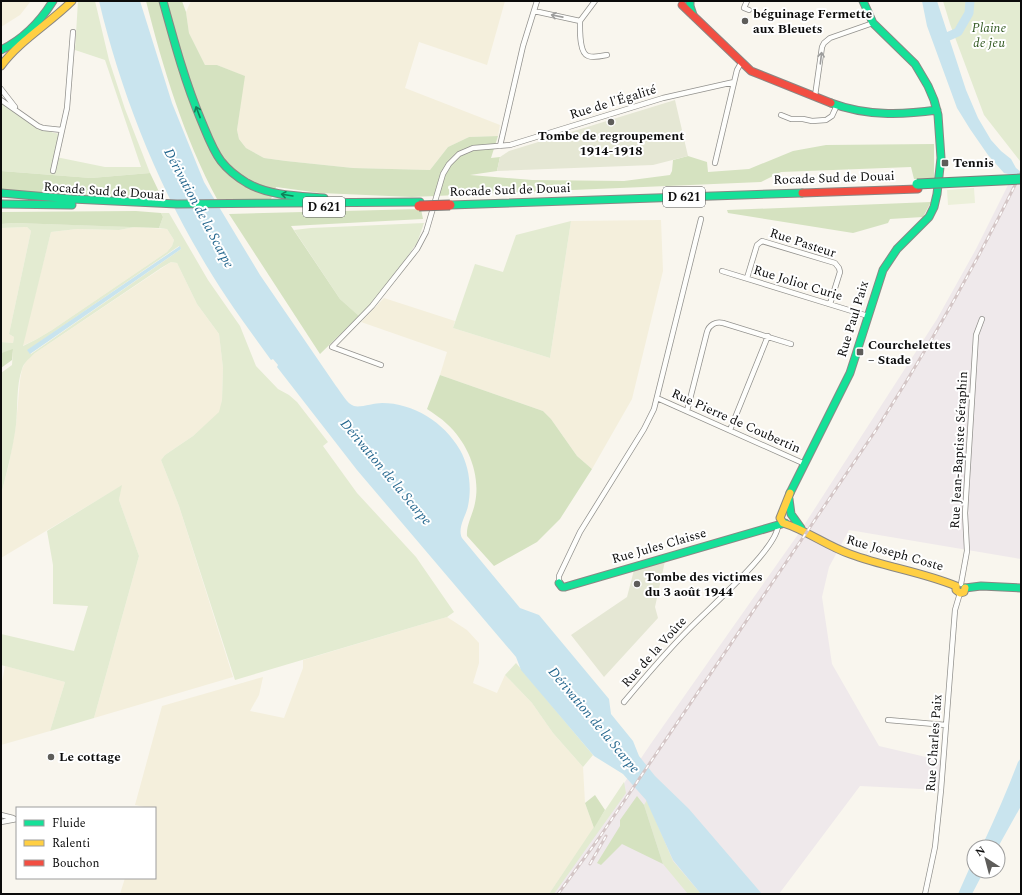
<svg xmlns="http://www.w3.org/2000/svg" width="1022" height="895" font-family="Spectral,serif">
	<rect width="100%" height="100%" fill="#f9f6ee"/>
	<path fill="#efe9eb" d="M1014 173 1021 182V559L849 530 829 567 822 597 832 664 879 746 943 761 941 790 860 786 779 894H549L652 742 799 533 937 319 976 249Z"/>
	<path fill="#f4efdc" d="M1 1H31L20 15 1 27Z
		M191 1H505L487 65 419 42 405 88 500 125 498 136 469 137 448 147 430 170 353 168 286 161 264 158 246 148 239 139 237 130 244 76 217 65H205L189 33 186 12Z
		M661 220 663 271 632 399 592 469 577 456 551 419 543 411 440 375 447 352 361 322 384 298 455 321 453 328 550 358 571 221Z
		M27 227 31 231 9 334 14 337 13 343 1 342V228Z
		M135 227 167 229 174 240 172 246 167 252 52 330 37 339 22 346 51 232 77 229 119 230Z
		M171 262 177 263 197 304 219 334 223 368 222 400 220 412 193 436 165 455 161 460 179 506 233 677 94 718 139 556 119 500 121 486 1 558V495L9 464 16 425 20 380 22 369 26 361 35 353Z
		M447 617 467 630 479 643V663L473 683 497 693 505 675 532 703 553 733 583 767 585 803 594 828 549 894H120L125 878H155V808H145V807L135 805 162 706 263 677 259 695 250 711 284 718 303 668V660Z
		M5 666 65 682 50 731 1 745V687Z"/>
	<path fill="#e3ebd1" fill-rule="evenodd" d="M78 1H95L109 60 125 109 150 173 91 178 1 171V103L36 128 59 134 56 157 105 167H141L105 60 75 50Z
		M943 1H1021L1020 161 984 115 950 24Z
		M161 213H169L208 280 240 326 256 366 278 389 289 395 297 402 328 442 323 446 357 493 416 557 454 612 447 617 235 680 179 506 161 460 165 455 193 436 219 412 222 400 223 368 219 334 197 304 177 263 171 262 161 268 35 353C30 358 24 362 22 369 16 386 18 407 16 425 13 448 7 472 1 495L2 389 1 373 12 365 13 350 1 353V342L13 343 14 337 9 334 31 231 27 227 1 228V224L14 223 135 227 119 230 77 229 51 232 23 346 37 339 52 330 167 252 172 246 174 240 167 229 159 228 163 217ZM179 246 181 249 31 354 28 350Z
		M571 221 550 358 453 328 475 264 503 272 516 235Z
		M424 223 417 243 381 293 361 318 340 299 294 230 311 228Z
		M122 485 119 500 139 556 94 718 50 731 65 682 1 665V634L74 651 88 606 53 604V565L47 531Z
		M516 663 593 755 583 767 553 733 532 703 505 675Z
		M624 782 626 793 554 894H549Z
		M647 800 673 861 701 894H688L663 864 644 805Z"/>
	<path fill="#d5e2c0" d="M146 1H182L186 12 189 33 205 65H217L245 76 237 130 239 139 246 148 264 158 286 161 353 168 430 170 448 147 469 137 498 136 491 158 500 157 497 171 470 175 532 180 624 181 670 175 672 171 673 160 688 156 707 162 708 172 749 169 793 151 826 145 934 144V178L914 179 911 167 781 172 761 182 412 197 320 193 276 187 271 199 251 200 217 199C184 138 163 68 146 1Z
		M1 171 91 178 150 173 163 200 119 199 1 190Z
		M931 202 923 217 890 219 888 223 853 233 728 213 727 210Z
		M421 209 423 219 291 226 340 299 359 316 320 354 229 214Z
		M136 211 161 213 163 217 159 228 14 223 1 224V212Z
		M13 349 12 360 1 368V353Z
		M440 375 543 411 551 419 577 456 592 469 560 519 537 542 494 566 467 536C466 525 473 514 475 503 481 475 468 443 447 424 441 418 434 414 427 409Z
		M595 795 605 810 594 828 585 803Z
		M637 796 644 805 663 864 622 844 601 865 597 863 620 826V820Z"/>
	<path fill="#e5e7d4" d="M675 100 688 156 653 165 497 171 500 157 509 151Z
		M665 561 655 607 658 618 604 677 571 635 627 597 634 570Z"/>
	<path fill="#ecf0da" d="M974 188 975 203 948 205 947 190Z"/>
	<path fill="#c9e4ee" d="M99 1H140L172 103 204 182 260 275 336 386C341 392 347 404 354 406 360 408 374 403 382 403 413 403 444 422 460 450 469 466 472 487 468 506 466 516 457 528 462 538L520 608 539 615 609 699 611 714 633 741 639 756 655 776 689 809 762 894H701L673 860 646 800 623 774 594 756 521 670 516 657 357 470 277 367 278 365 273 359 271 360C256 339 241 319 227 298 167 208 124 106 99 1Z
		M922 1H937L966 90 978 118 991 140 1001 151 1011 159 1016 168 1021 172V182L1012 175 1004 173 988 155 970 129 957 108 927 26Z
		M180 246 181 249 30 354 27 350Z
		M1021 758V806L998 847H979L982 846C995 818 1007 791 1018 762Z
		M974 858V871H984L972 894H958Z"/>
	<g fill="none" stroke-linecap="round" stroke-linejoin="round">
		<path stroke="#c9e4ee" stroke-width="9" d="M940 40 958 32 969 13 970 1"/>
		<g stroke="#92918d" stroke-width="6">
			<path id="street" d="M595 1 580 21C580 29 579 53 588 56 594 58 602 56 607 55
				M747 1 744 8 749 10
				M534 11 580 21
				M1 89 15 107
				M815 96 822 47 824 43 830 38 873 23
				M1 100 38 126 43 128 62 130
				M781 115 791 119H803L812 121 826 120 832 116 837 105
				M500 146 523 46 537 1
				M715 163 737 70 741 63
				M53 171 67 108 73 32
				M722 271 868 316
				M747 278 757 245 762 241 835 263 839 268 840 272 830 304
				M381 365 332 347 372 306 417 249 426 232 443 174 449 164 459 154 473 148 510 145 663 98 734 82
				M657 398 805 464
				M687 411 707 332C709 325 716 321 723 323L791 344
				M730 430 768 336
				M559 583V576L580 532 644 429 654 409 701 219
				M961 584 967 551 965 513 976 335 982 319
				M624 702C645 677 666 652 689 629 708 609 776 550 778 526
				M888 720 946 725
				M1 815 13 818
				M1 822 17 819
				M925 894 935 847 941 790 955 610 960 593"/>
		</g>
		<g stroke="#898784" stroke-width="9">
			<path id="fast" d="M163 1C174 41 185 82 201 120 207 134 212 149 221 161 228 170 237 177 247 183 270 196 298 196 324 198
				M690 1V6L693 15
				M1 50C24 39 40 22 53 1
				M831 103C866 116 901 115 937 110
				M1 193 72 199 177 204 420 202
				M1 204 72 205
				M450 205 802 193
				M790 493 850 373 883 270 897 249 929 217 934 207 937 194 941 158 938 115 934 100 928 86 915 64 873 23 863 1
				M789 499 791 514 801 528
				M559 583 562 587H565L785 523
				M965 588 981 586 1021 588"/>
		</g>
		<g stroke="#898784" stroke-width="9">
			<path id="slow" d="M1 66C19 41 50 23 72 1
				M790 493 780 518 783 523C806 530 827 546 850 554 885 567 922 572 956 586
				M956 586V590L960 593 964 592 965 588"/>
		</g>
		<g stroke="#898784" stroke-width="9">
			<path id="jam" d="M682 5 751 71 831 103
				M802 193 918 189"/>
		</g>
		<use href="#street" stroke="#fefefc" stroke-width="4.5"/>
		<use href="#fast" stroke="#16e098" stroke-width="7"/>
		<use href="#slow" stroke="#ffcf43" stroke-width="7"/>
		<use href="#jam" stroke="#f24e42" stroke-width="7"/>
		<g stroke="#d4c6c6" stroke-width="3">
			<path id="rail" d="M590 864 606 836
				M558 894 599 838 876 430C929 347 978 261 1021 173"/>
		</g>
		<use href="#rail" stroke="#fff" stroke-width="1.5" stroke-dasharray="4.5" stroke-linecap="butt"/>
		<g stroke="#7f7e7a" stroke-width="11" stroke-linecap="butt">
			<path id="fast-bridge" d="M917 184 1021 179"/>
		</g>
		<g stroke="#7f7e7a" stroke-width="11" stroke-linecap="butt">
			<path id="jam-bridge" d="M419 206 450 205"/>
		</g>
		<use href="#fast-bridge" stroke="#16e098" stroke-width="9"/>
		<use href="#jam-bridge" stroke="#f24e42" stroke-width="9"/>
	</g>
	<defs><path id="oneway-shaft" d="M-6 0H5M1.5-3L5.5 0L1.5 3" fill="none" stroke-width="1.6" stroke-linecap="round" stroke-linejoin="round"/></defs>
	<g stroke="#9d9d9c">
		<use href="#oneway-shaft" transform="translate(557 16) rotate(-169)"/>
		<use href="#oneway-shaft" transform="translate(821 58) rotate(-83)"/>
	</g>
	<g stroke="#118059">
		<use href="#oneway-shaft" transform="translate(198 112) rotate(-111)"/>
		<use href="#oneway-shaft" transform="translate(287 195) rotate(-171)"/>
	</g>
	<g fill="#5e5d5a" stroke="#fff" stroke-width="1.5">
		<circle cx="745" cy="21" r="4"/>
		<circle cx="611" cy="122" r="4"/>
		<rect x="941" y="159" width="8" height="8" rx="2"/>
		<rect x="856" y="348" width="8" height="8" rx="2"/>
		<circle cx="637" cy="584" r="4"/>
		<circle cx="51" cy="757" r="4"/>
	</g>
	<g text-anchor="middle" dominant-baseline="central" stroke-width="4" stroke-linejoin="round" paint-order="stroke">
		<g fill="#fff" stroke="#545454" stroke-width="1">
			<rect x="663" y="187" width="42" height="20" rx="3"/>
			<rect x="303" y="197" width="42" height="20" rx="3"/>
		</g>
		<g font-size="12" font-weight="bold" fill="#0b0b0b">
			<text x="684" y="197">D 621</text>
			<text x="324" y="207">D 621</text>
		</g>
		<g font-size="13" font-weight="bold" fill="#0b0b0b" stroke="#fff" text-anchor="start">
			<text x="753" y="14">béguinage Fermette<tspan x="753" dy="15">aux Bleuets</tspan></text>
			<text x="611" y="136" text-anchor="middle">Tombe de regroupement<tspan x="611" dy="15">1914-1918</tspan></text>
			<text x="953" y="163">Tennis</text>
			<text x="868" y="345">Courchelettes<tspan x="868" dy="15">– Stade</tspan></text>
			<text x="645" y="577">Tombe des victimes<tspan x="645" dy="15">du 3 août 1944</tspan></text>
			<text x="59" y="757">Le cottage</text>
		</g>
		<g font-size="13" font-style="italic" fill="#335a23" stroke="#fff">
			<text x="989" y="28">Plaine<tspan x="989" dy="15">de jeu</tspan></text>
		</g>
		<g font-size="13" fill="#0b0b0b" stroke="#fff">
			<text transform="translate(613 102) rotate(-17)">Rue de l'Égalité</text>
			<text transform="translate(834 178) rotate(-2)">Rocade Sud de Douai</text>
			<text transform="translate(510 190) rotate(-2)">Rocade Sud de Douai</text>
			<text transform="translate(104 191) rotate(4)">Rocade Sud de Douai</text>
			<text transform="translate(803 243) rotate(18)">Rue Pasteur</text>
			<text transform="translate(798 283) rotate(17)">Rue Joliot Curie</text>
			<text transform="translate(853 319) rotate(-73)">Rue Paul Paix</text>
			<text transform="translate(736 421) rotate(24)">Rue Pierre de Coubertin</text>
			<text transform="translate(959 450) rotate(-87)">Rue Jean-Baptiste Séraphin</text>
			<text transform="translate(659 546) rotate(-16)">Rue Jules Claisse</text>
			<text transform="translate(895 553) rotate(16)">Rue Joseph Coste</text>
			<text transform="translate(654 652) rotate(-48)">Rue de la Voûte</text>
			<text transform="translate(934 743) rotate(-86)">Rue Charles Paix</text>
		</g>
		<g font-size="14" font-style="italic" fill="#23668d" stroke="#fff">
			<text transform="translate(199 208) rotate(62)">Dérivation de la Scarpe</text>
			<text transform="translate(386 472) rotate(50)">Dérivation de la Scarpe</text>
			<text transform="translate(594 720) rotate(50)">Dérivation de la Scarpe</text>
		</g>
	</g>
	<rect width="1022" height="895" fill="none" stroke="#0b0b0b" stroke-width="4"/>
	<rect x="16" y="807" width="140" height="72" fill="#ffffff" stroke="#9d9d9d"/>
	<rect x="24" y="820" width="20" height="6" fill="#16e098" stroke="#9d9d9d"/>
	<text x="52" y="827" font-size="12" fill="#0b0b0b">Fluide</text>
	<rect x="24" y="840" width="20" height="6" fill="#ffcf43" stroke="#9d9d9d"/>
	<text x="52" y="847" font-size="12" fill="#0b0b0b">Ralenti</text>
	<rect x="24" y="860" width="20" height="6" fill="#f24e42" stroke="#9d9d9d"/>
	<text x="52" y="867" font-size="12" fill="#0b0b0b">Bouchon</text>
	<g transform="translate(986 859) rotate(324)"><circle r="19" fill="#ffffff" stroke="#9d9d9d"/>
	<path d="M0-3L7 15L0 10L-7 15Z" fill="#5e5d5a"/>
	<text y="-6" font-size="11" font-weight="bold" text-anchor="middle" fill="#0b0b0b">N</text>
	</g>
</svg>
